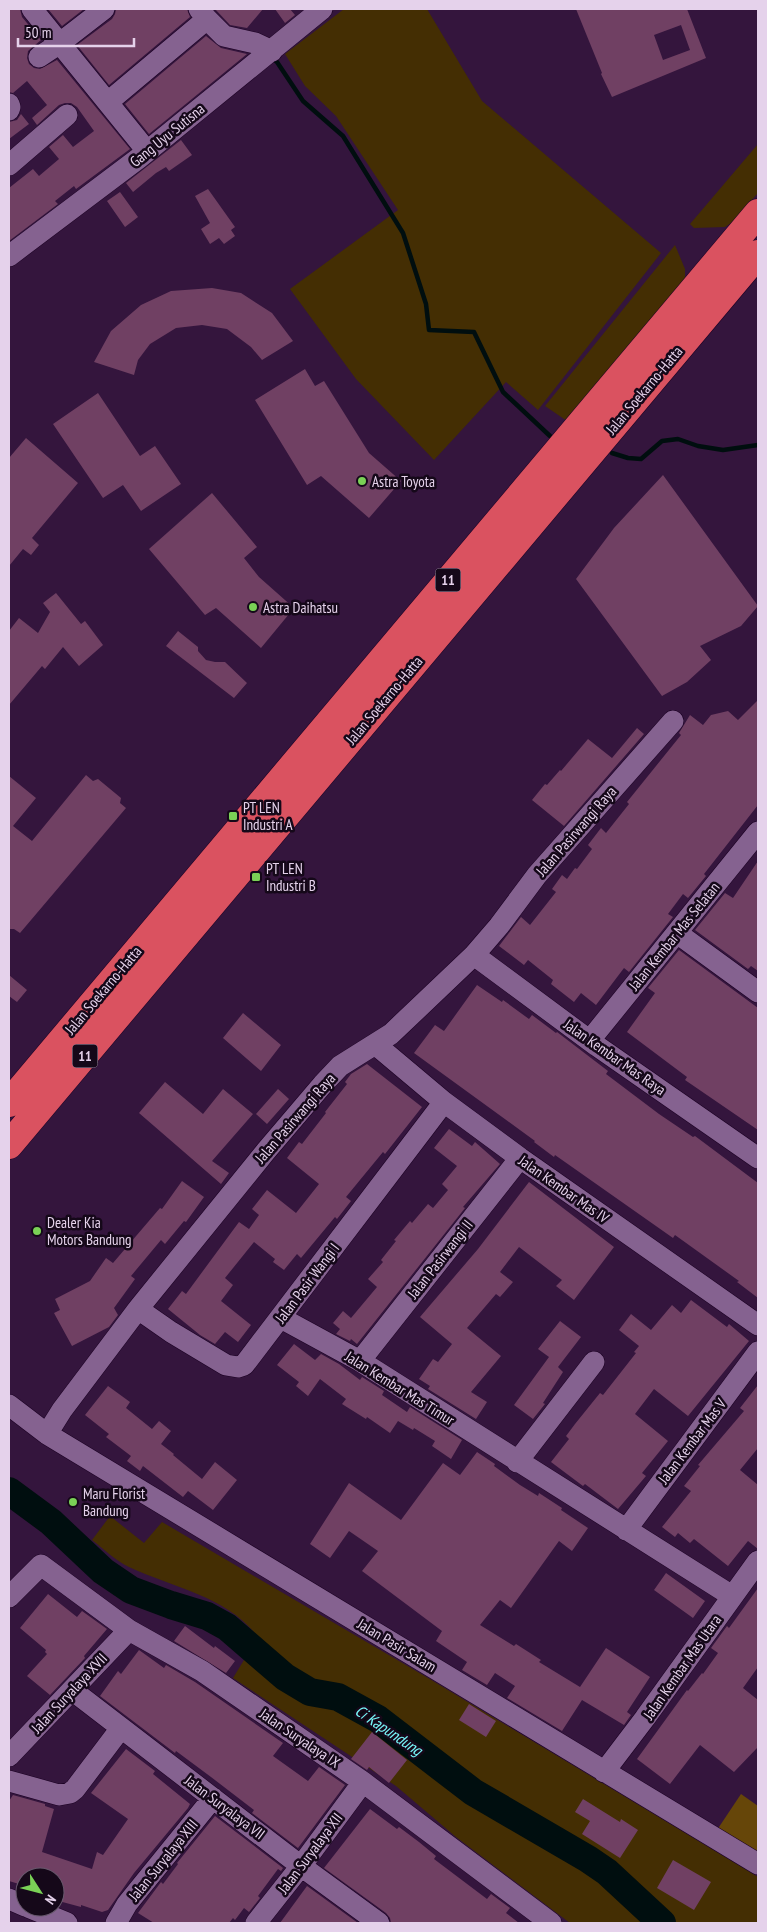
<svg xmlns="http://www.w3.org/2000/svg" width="767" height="1932" font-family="'PT Sans Narrow',sans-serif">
	<rect width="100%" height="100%" fill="#34153d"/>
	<path fill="#442e03" d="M344 9H427L482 101 661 253 538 410 506 382 434 460 356 379 290 289 398 210 336 116 305 86 285 54Z
		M758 144V193L731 223 725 227 694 228 690 224Z
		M675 245 685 269V278L567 421 545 406Z
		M110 1516 144 1543 162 1522 428 1678 758 1877V1923H570L456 1837 396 1786 233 1678 258 1637C227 1596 174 1588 129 1567 116 1561 104 1549 92 1540Z"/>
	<path fill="#664609" d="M741 1794 758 1806V1854L717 1830Z"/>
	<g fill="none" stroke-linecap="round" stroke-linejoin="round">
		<path stroke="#000e0f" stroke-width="4.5" d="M271 57 277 62 303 101 343 136 403 233 426 304 429 330 474 332 503 392 550 436
			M612 453 628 458 641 459 662 441 678 439 698 446 723 450 758 445"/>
		<path stroke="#000e0f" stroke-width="28" d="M9 1491 51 1522 103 1571 131 1590 171 1605 207 1616 227 1627 285 1677 310 1692 338 1697 378 1719 473 1792 588 1859 607 1872 662 1923"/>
	</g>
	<path fill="#704063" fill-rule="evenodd" d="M9 9H20L22 17 41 40 28 51 27 58 29 64 34 68 40 69 57 60 130 149 76 189 74 186 55 201 58 204 9 241V188L33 169 39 176 59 159 49 147 63 135 73 147 94 131 77 107 71 103H65L59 105 37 125 32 118 47 105 27 81 13 93 9 92Z
		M48 9H84L62 26Z
		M116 9H187L190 17 109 85 77 45 112 19 115 14Z
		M215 9H263L247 28 230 25Z
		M275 9H290L295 15 285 23Z
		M576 9H687L706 58 612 97 601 74 602 73ZM681 25 690 50 663 60 654 35Z
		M206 36 221 48 247 54 149 134 125 104Z
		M21 114 29 124 9 139V122L17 120Z
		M181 140 192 155 169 171 166 167 156 173 133 192 126 183Z
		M208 189 235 227 231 230 235 236 224 244 219 238 210 244 201 229 210 223 195 196Z
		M120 192 138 217 125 227 107 201Z
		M212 288 241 293 272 313 293 341 262 360 251 347 227 329 202 325 176 328 150 344 138 360 134 375 94 362 111 331 141 305 171 291Z
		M305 369 315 386 324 381 369 453 401 481 369 518 321 476 307 485 255 400Z
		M98 393 140 456 155 446 181 484 141 511 123 485 103 498 53 424Z
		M26 438 78 483 32 538 39 545 31 555 23 549 9 566V458Z
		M663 475 758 606 741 626 700 646 711 660 687 682 662 696 576 579 614 528Z
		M212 493 257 547 244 558 259 577 294 608 261 648 216 608 205 615 149 549Z
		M56 593 81 624 85 621 103 645 79 666 63 647 45 669 42 666 9 705V631L19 618 38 633 50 612 43 603Z
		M178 631 198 647V651L206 660 215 662H225L247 683 234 698 166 646Z
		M758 700V805L704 874 706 876 688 898 683 894 668 914 673 917 629 972 624 968 596 1005 581 993 574 1002 551 984 553 980 528 960 524 965 499 946 521 917 530 925 556 892 552 889 562 875 567 879 575 868 577 869 592 849 588 845 601 828 606 833 629 804 627 802 681 735 679 733 690 715 703 725 711 715 728 711 738 720Z
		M637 728 644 734 564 826 532 800 545 784 547 785 560 770 561 771 588 739 612 758Z
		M86 775 93 781 98 779 121 798 120 803 126 808 20 933 14 929H9V776L36 798 13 826 32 841Z
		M758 861V971L751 966 748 969 695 930 725 893 733 898Z
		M679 950 758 1008V1130L685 1080 687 1077 627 1032 655 993 648 988Z
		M9 975 27 990 17 1002 9 996Z
		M477 985 502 1002 503 1000 529 1019 532 1015 556 1033 557 1032 608 1071 606 1074 659 1114 693 1137 695 1136 758 1183V1298L737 1282 739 1281 675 1235 673 1238 555 1155 554 1157 534 1142 535 1141 414 1053 435 1025 444 1031Z
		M243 1013 281 1045 261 1071 223 1038Z
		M367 1064 422 1107 385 1154 383 1152 346 1197 351 1201 337 1219 335 1217 301 1258 297 1254 284 1270 273 1262 275 1259 254 1242 225 1278 233 1285 221 1301 251 1325 238 1342 225 1332 215 1344 200 1335 168 1309 182 1291 186 1294 239 1222 249 1229 259 1215 252 1209 267 1190 296 1213 319 1184 287 1158 299 1142 302 1144 326 1113 325 1112 347 1084 345 1082 351 1074Z
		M165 1082 203 1114 223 1089 253 1114 212 1161 229 1173 221 1184 139 1113Z
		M278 1089 289 1099 267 1124 256 1114Z
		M449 1129 472 1146 475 1142 500 1164 463 1207 465 1208 357 1344 351 1339 350 1341 336 1334 340 1329 333 1323 343 1311 351 1318 377 1287 368 1279 383 1262 381 1260 396 1241 394 1240 410 1221 412 1223 428 1204 433 1208 448 1190 442 1184 457 1166 434 1148Z
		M182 1181 204 1197 186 1222 184 1221 165 1244 161 1240 131 1276 135 1279 114 1308 118 1315 109 1327 72 1346 54 1313 60 1310 55 1299 90 1281 106 1258 113 1263 160 1208 162 1209Z
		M529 1182 614 1247 574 1300 556 1286 562 1280 519 1247 500 1272 513 1282 500 1297 496 1294 467 1328 501 1356 471 1392 487 1402 476 1419 428 1389 430 1386 419 1379 433 1359 438 1362 452 1344 420 1317 478 1249Z
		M691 1300 727 1327 729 1324 749 1341 688 1416 654 1389 635 1414 668 1441 642 1473 646 1476 618 1509 585 1484 583 1486 551 1462 569 1439 566 1436 575 1424 600 1393 603 1395 636 1353 634 1352 639 1346 619 1330 631 1314 651 1330 672 1305 681 1313Z
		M560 1321 581 1337 558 1367 563 1372 543 1403 545 1404 533 1419 514 1405 549 1357 538 1349Z
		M294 1344 315 1360 321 1354 339 1364 360 1380 362 1377 384 1391 382 1395 407 1412 410 1407 462 1440 451 1459 432 1446 435 1441 414 1428 413 1430 398 1421 390 1433 367 1417 366 1419 342 1404 346 1399 320 1379 308 1396 296 1386 299 1382 277 1365Z
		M758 1385V1448L740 1470 758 1485V1549L748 1541 728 1566 694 1539 690 1543 678 1533 675 1537 662 1527 691 1491 684 1486 700 1466 698 1465 744 1411 740 1408Z
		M108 1386 130 1402 126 1408 152 1429 159 1421 171 1431 161 1444 174 1454 173 1455 202 1479 215 1462 237 1480 213 1510 188 1491 183 1497 143 1466 140 1471 127 1461 131 1456 106 1437 109 1434 85 1415Z
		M477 1452 495 1464 494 1466 520 1485 538 1496 539 1493 562 1508 561 1510 588 1528 572 1551 559 1541 511 1608 500 1600 480 1625 514 1646 516 1644 541 1660 539 1662 580 1687 606 1648 650 1677 627 1712 631 1715 624 1725 582 1700 562 1731 507 1698 515 1686 495 1673 487 1685 462 1670 467 1662 436 1641 442 1631 362 1571 378 1551 349 1531 330 1558 310 1544 349 1483 401 1520 443 1463 460 1475Z
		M666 1573 705 1601 693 1618 654 1590Z
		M758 1588V1667L743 1688 758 1700V1747L734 1772 700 1745 670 1784 637 1759 687 1690 688 1691 702 1673 703 1674 718 1653 711 1648 727 1626 729 1628Z
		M48 1594 77 1617 82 1611 107 1629 84 1656 85 1658 50 1695 27 1676 47 1654 45 1652 46 1650 20 1628Z
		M185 1626 214 1648 215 1646 235 1661 226 1673 174 1641Z
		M139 1650 164 1668 166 1665 195 1682 283 1743 273 1756 308 1781 319 1767 345 1785 298 1848 252 1813 254 1810 211 1777 176 1751 175 1753 100 1696 118 1671 121 1674Z
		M469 1704 496 1721 486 1737 459 1720Z
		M372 1732 407 1760 389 1783 369 1767 367 1770 351 1759Z
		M126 1749 155 1771 153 1774 190 1804 188 1808 134 1873 108 1910 102 1912 81 1905V1907L55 1900V1877H25L24 1881 20 1880 19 1884 9 1881V1801L13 1795 45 1804V1806L54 1809 42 1852 92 1869 97 1852 103 1855 128 1819 91 1793Z
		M583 1799 620 1822 621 1819 638 1830 620 1858 582 1834 590 1821 575 1812Z
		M370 1809 397 1829 399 1827 419 1842 436 1856 434 1859 487 1899 491 1894 510 1908 506 1913 519 1923H391L390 1918 386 1913 324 1868Z
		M215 1816 283 1868 281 1871 278 1869 258 1896 260 1898 249 1912 244 1908 235 1920 233 1918 229 1923H154L138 1913 161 1882 163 1884 178 1864 177 1863Z
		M673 1860 711 1882 694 1910 657 1888Z
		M307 1886 358 1923H280Z"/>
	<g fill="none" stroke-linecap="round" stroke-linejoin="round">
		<g stroke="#1b0023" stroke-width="22">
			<path id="minor" d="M32 9 147 151
				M207 19 224 36 255 43 272 51
				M39 57 60 43 104 9
				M108 102 207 19 199 9
				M9 104 10 107 9 110
				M9 165 67 115
				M9 256 139 158 322 9
				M677 933 758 992
				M474 955 597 1046 758 1158
				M590 1040 758 832
				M375 1044 444 1102 520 1158 758 1325
				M138 1309 171 1332 226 1365 238 1367 244 1365 444 1102
				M281 1318 360 1361 732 1596
				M360 1361 520 1158
				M9 1405 47 1434 758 1864
				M47 1434 62 1410 138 1309 266 1151 323 1084 340 1066 391 1034 474 955 499 926 537 875 673 721
				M517 1462 594 1362
				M626 1530 758 1352
				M9 1597 41 1565 129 1630 202 1671 363 1782 551 1923
				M72 1690 301 1866 379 1923
				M9 1756 129 1630
				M604 1772 645 1718 758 1561
				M9 1781 59 1795 70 1793 75 1789 121 1728
				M9 1899 25 1906
				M28 1907 67 1923
				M116 1923 127 1904 213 1798
				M256 1923 301 1866 363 1782"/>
		</g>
		<g stroke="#1b0023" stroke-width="29">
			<path id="highway" d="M9 1103 758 213
				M9 1145 758 254"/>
		</g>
		<use href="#minor" stroke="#856290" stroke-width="21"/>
		<use href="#highway" stroke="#da5260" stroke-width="28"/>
	</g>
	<g fill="#7ad156" stroke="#150819" stroke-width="2">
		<circle cx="362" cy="481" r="5"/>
		<circle cx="253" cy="607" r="5"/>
		<rect x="228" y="811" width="10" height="10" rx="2.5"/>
		<rect x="251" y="872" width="10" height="10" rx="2.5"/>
		<circle cx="37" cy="1231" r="5"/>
		<circle cx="73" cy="1502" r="5"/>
	</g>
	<g text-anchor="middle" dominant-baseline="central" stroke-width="5" stroke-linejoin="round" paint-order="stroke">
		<g fill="#150819" stroke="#a795ac" stroke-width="1">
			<rect x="435.5" y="568.5" width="25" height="23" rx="4"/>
			<rect x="72.5" y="1044.5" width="25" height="23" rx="4"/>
		</g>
		<g font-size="14" font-weight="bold" fill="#e5d2eb">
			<text x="448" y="580">11</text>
			<text x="85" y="1056">11</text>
		</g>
		<g font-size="15" fill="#e5d2eb" stroke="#150819">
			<text transform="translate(167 135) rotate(-39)">Gang Uyu Sutisna</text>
			<text transform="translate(644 390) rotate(-50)">Jalan Soekarno-Hatta</text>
			<text transform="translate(384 700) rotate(-50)">Jalan Soekarno-Hatta</text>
			<text transform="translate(576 831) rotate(-49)">Jalan Pasirwangi Raya</text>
			<text transform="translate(674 936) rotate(-51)">Jalan Kembar Mas Selatan</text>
			<text transform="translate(103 990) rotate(-50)">Jalan Soekarno-Hatta</text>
			<text transform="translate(615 1057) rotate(35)">Jalan Kembar Mas Raya</text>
			<text transform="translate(295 1118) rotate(-49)">Jalan Pasirwangi Raya</text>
			<text transform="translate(564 1189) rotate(35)">Jalan Kembar Mas IV</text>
			<text transform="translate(440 1259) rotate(-52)">Jalan Pasirwangi II</text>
			<text transform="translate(307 1283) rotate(-53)">Jalan Pasir Wangi I</text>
			<text transform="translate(400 1388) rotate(32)">Jalan Kembar Mas Timur</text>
			<text transform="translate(692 1441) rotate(-53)">Jalan Kembar Mas V</text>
			<text transform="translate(397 1645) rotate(31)">Jalan Pasir Salam</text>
			<text transform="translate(682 1667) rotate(-55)">Jalan Kembar Mas Utara</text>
			<text transform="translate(69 1693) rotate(-47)">Jalan Suryalaya XVII</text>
			<text transform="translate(300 1738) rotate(34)">Jalan Suryalaya IX</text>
			<text transform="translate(225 1807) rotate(37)">Jalan Suryalaya VII</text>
			<text transform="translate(310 1853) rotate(-53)">Jalan Suryalaya XII</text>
			<text transform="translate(163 1860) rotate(-51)">Jalan Suryalaya XIII</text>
		</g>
		<g font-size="15" fill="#e5d2eb" stroke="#150819" text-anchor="start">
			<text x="372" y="481">Astra Toyota</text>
			<text x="263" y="607">Astra Daihatsu</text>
			<text x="243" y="807">PT LEN<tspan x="243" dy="17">Industri A</tspan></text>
			<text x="266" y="868">PT LEN<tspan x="266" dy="17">Industri B</tspan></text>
			<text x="47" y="1222">Dealer Kia<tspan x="47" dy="17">Motors Bandung</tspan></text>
			<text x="83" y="1493">Maru Florist<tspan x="83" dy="17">Bandung</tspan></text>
		</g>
		<g font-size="16" font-style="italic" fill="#77f6f9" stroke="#150819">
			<text transform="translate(389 1730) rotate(34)">Ci Kapundung</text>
		</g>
	</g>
	<rect width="767" height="1932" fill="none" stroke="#e5d2eb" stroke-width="20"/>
	<g transform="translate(40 1892) rotate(126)"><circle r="24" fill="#150819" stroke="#68596d"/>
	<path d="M0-4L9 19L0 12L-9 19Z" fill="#7ad156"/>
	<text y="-8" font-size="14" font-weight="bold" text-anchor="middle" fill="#e5d2eb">N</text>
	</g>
	<path d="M18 38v8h116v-8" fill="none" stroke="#e5d2eb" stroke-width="2.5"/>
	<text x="25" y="38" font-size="15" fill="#e5d2eb" stroke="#150819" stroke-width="4" paint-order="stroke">50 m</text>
</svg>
